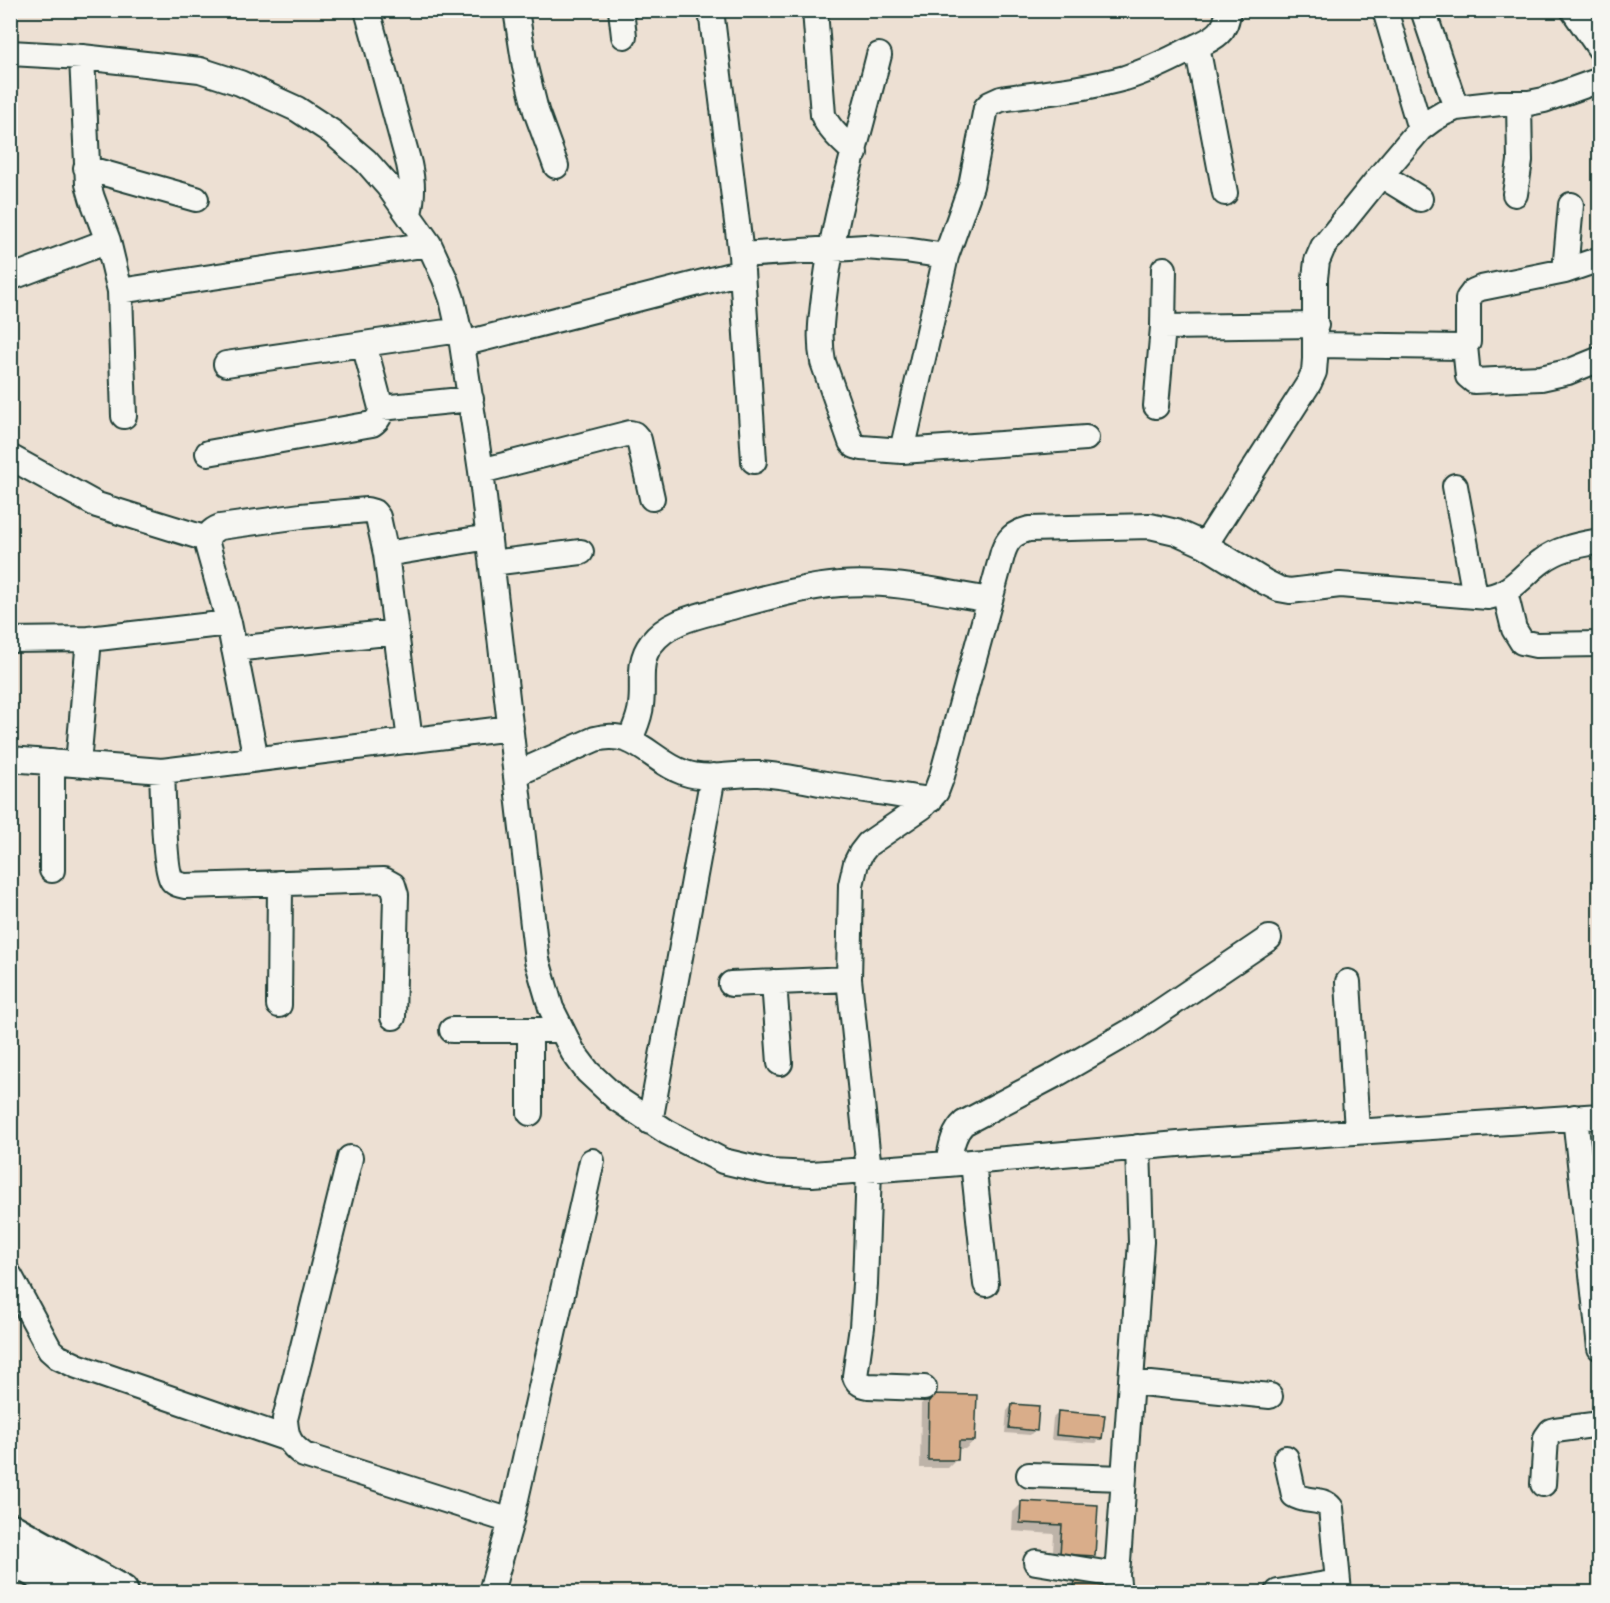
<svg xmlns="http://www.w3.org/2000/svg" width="1610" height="1603" font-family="Itim,sans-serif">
	<rect width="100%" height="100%" fill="#ede0d3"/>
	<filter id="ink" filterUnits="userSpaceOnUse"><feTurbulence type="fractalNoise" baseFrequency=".0167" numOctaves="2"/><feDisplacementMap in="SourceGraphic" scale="12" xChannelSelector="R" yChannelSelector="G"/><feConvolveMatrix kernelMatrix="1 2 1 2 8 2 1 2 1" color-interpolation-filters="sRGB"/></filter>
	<g filter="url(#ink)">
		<path fill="#0003" d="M930 1396 974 1441 965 1449H957V1459L948 1468H920L921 1404Z
			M1012 1405 1035 1430 1030 1435 1005 1433 1007 1411Z
			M1059 1412 1101 1438 1096 1443 1051 1440 1053 1418Z
			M1022 1503 1096 1507 1093 1556 1085 1564 1053 1555 1088 1557V1554L1053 1552 1054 1534 1012 1531 1013 1512Z
			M1077 1578 1108 1580 1107 1592H1070L1071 1583Z"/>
		<path fill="#d9ad8a" stroke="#1f3d34" stroke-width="1.5" d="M929 1394 977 1395 975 1441H959L958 1460H928Z
			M1012 1404 1039 1406 1037 1431 1009 1428Z
			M1058 1411 1105 1415 1102 1439 1056 1435Z
			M1021 1501 1098 1505 1095 1556 1060 1554 1062 1525 1020 1523Z
			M1076 1576 1109 1579 1108 1592H1073Z"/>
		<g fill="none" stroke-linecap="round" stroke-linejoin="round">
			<g stroke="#1f3d34" stroke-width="28">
				<path id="minor" d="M367 10 409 164C413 183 413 195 409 214
					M516 10 525 67 536 111 556 166
					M621 10 624 36
					M711 10 741 255 754 461
					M815 10 823 115C829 130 843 141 855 153
					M1385 10 1420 129
					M1423 10 1456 108
					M1573 10 1600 49
					M1197 46 1225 193
					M10 53 82 57 200 70 240 83 297 109 332 132 366 161 388 186 429 244 445 279 452 299 462 344 481 471 537 960 551 1008 573 1052 588 1072 616 1098 667 1132 723 1161 770 1172 812 1174 948 1164 1201 1142 1600 1116
					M879 55C860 132 835 210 825 289 822 313 818 337 823 362L851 442 855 446 862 448 902 451 1086 438
					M82 57 88 184 92 198 108 241 120 291 124 416
					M86 168 196 199
					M1381 175 1420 199
					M1515 194 1520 161 1519 103
					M741 255 865 247 905 250 946 256
					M1565 271 1571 205
					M10 278 108 241
					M120 291 429 244
					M1163 327 1316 325
					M462 344 742 272
					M1316 345 1462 347 1468 342V299L1474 291 1481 288 1565 271 1600 259
					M1465 346 1468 376 1474 381 1541 378 1568 372 1600 359
					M226 364 460 330
					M1156 406 1163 327 1164 269
					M381 408 471 399
					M902 451 946 256 971 186 986 108 990 104 1001 99C1043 93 1085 89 1125 78 1147 71 1168 61 1189 50 1209 40 1227 36 1228 10
					M208 453 372 424C379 419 380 416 381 408L364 344
					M10 457 97 505 207 539
					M481 471 630 433 634 434 639 440 652 498
					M1455 486 1475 596
					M1205 545 1309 383 1314 372 1315 359V278L1317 261 1323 247 1381 175 1420 129 1432 120 1444 113 1456 108 1501 103H1529L1544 100 1600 80
					M386 554 489 537
					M492 563 581 552
					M1505 592 1514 629 1522 642 1536 645 1600 644
					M10 640 89 639 229 623
					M234 649 396 632
					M630 740C634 729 640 718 641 705 644 684 637 662 651 644 668 621 698 616 724 609 762 599 801 587 840 584 890 580 941 592 990 600
					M10 759 162 771 511 728
					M256 759 229 623 207 544C207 535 212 530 220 527L301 516 367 510 374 512 378 517 386 554 410 741
					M78 764 89 639
					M162 771C163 789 164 870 172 880 175 884 180 885 185 886L384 880 393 885 396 895 393 1017
					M516 774 595 739C636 728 651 762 685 773 708 781 735 773 758 774 781 775 804 780 826 784 861 789 895 795 930 800
					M52 870V762
					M774 982 780 1063
					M1348 982 1357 1131
					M731 984 849 979
					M279 1005 280 883
					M452 1030H562
					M530 1030V1113
					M1575 1117 1600 1348
					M650 1122 713 776
					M350 1158 285 1419C286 1437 289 1444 304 1455L511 1521
					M973 1162 986 1284
					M948 1164C951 1150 952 1134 964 1123L1055 1075 1133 1030 1269 938
					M10 1276 50 1350 58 1357 77 1366 288 1439
					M1131 1382 1270 1396
					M924 1388 868 1386C861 1385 857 1383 855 1376L862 1327 865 1284 869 1170 849 979 851 885 856 863 861 853 868 844 922 807 936 792 942 776 1003 552C1008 538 1014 533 1029 529L1150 526 1176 532 1205 545 1265 582 1279 589 1290 591 1340 585 1488 597C1514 592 1522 575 1542 561 1559 548 1579 545 1600 541
					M1286 1458 1294 1495C1306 1503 1322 1497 1331 1508L1339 1592
					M1029 1475 1124 1478
					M1543 1484 1546 1438 1551 1431 1555 1430 1600 1424
					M1036 1562 1117 1575
					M491 1592 511 1521 592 1161
					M1119 1592 1117 1575 1141 1242 1138 1147
					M1278 1592 1338 1582"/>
			</g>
			<g stroke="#1f3d34" stroke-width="38">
				<path id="highway" d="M10 1530 121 1592
					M10 1557 74 1592"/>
			</g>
			<use href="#minor" stroke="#f6f6f2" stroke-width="24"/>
			<use href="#highway" stroke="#f6f6f2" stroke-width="33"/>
		</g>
	</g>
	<rect width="1610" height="1603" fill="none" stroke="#f6f6f2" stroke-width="36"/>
	<rect x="18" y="18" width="1574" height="1567" fill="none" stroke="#1f3d34" stroke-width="2" filter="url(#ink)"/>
</svg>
